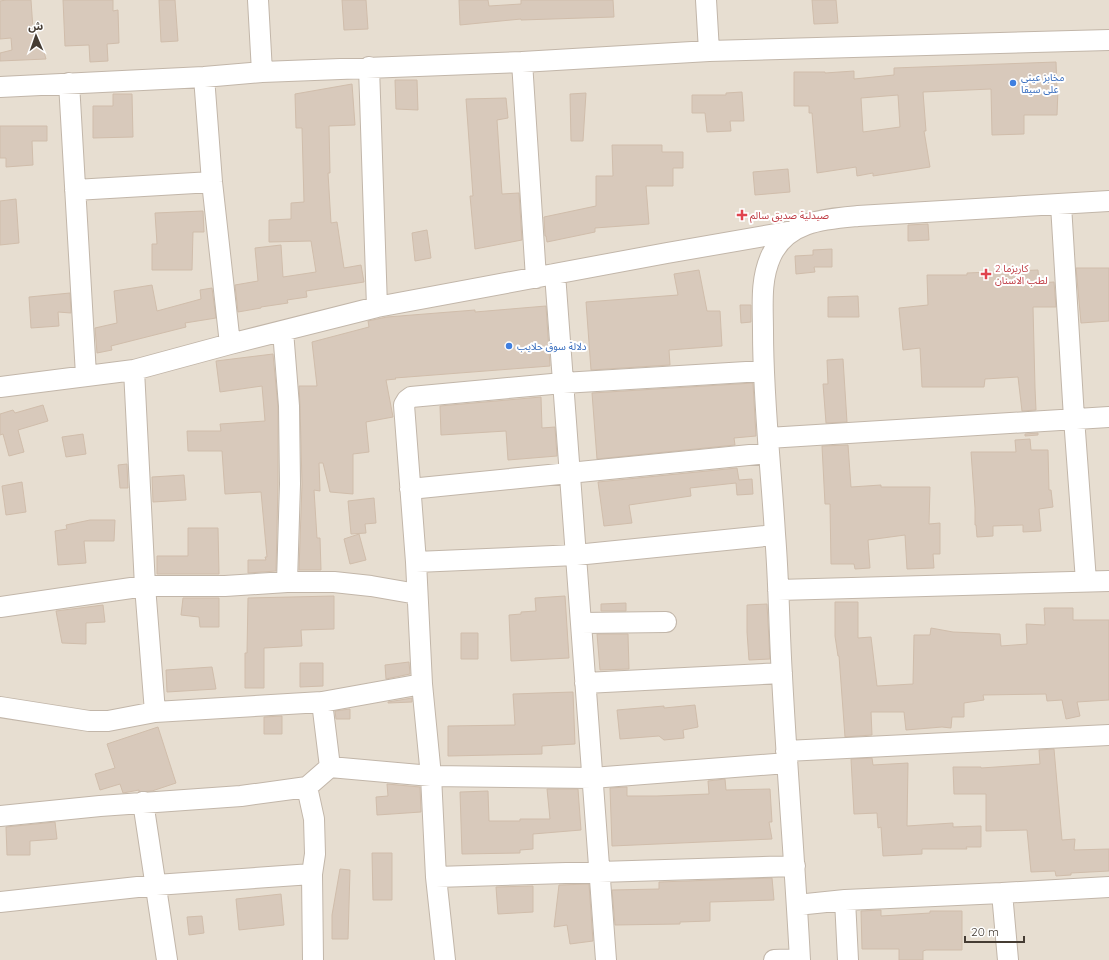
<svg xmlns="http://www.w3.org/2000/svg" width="1109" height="960" font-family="Quicksand,'Noto Sans Arabic',sans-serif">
	<rect width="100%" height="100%" fill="#f3ece3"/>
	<path fill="#e7ded1" d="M0 0H1109V960H0Z"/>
	<path fill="#d8c9bb" stroke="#d0bdab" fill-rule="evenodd" d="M6 0H31L34 44 41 42 46 59 0 61V53L12 50 11 38 0 39V1Z
		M63 0H113V11L118 10 119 43 107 44 108 61 90 62 89 45 65 46Z
		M159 0H175L178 41 161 42Z
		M342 0H366L368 29 344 30Z
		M459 0H488L489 6 521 4V0H613L614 17 521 20V19L460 25Z
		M812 0H836L838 23 814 24Z
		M1056 62 1057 89H1058L1057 115H1024V134L992 135 991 89 923 92 926 131H924L930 167 873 176V173L857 176 856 167 817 173 812 113H809V106H794V72H825V73L854 71V79L894 75V68ZM898 95 900 127 863 132 861 98Z
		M395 80H417L418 110 396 109Z
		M352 84 355 125 329 126 330 173H328L331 223 337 222 344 268 361 265 364 282 306 291 307 297 287 300 288 303 261 307V308L238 312 235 285 258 281 255 248 281 245 283 277 316 272 311 241 269 242V220L291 219V203L304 202 302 128H296L295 94Z
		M742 92 744 121H730L731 131 707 132 705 113H692V95H726V93Z
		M586 93 583 141H571L570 94Z
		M113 94H132L133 137 93 138V106H113Z
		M506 98 508 118 497 120 502 194 519 193 522 240 475 249 470 196H473L466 99Z
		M0 126H47V141H32L33 165 6 167V158H0Z
		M612 145H662V152H683V168H673V186H646L649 224 595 228V232L547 242 546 236H545L544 217 596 206V176H613Z
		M788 169 790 192 755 195 753 172Z
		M16 199 19 243 0 245V201Z
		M203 211 204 232H193L192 270H152V244H157L155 213Z
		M928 224 929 240 908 241V225Z
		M427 230 431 258 415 261 412 233Z
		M832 249V267H814L815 272 796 274 795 256 813 255V250Z
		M1076 268H1109V321L1081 323Z
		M699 270 707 311H720L722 346 669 350 670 365 591 370 586 302 678 295 674 274Z
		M1038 270 1039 283 1054 282 1056 307H1033L1035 388 1036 410 1022 411 1018 377 985 379 984 387H922L920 348 903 350 899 308 928 305 927 275H967V273Z
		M152 285 157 311 201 299 200 290 212 288 216 318 185 323 186 327 111 346 112 350 97 353 95 328 117 323 114 291Z
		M70 293 71 313 58 312 59 326 31 328 29 297Z
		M858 296 859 317H828V297Z
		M740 305H751V322L741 323Z
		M546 306 550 366 395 378 396 379 386 380 393 417 366 422 369 452 353 454V494L330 492 323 463H319L320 491 314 490 317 538H320L321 570H299L302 484 300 406 299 386H317L312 342 369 327 368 321 387 317 475 310V312Z
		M273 354 278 407V484L276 571 248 573V560H266L265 557H267L261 492 225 494 222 451H188L187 431H221L220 424 265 421 262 386 220 392 216 361Z
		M843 359 847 422 826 423 823 384H828L827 360Z
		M753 383 756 436 734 438 735 445 597 459 592 393Z
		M541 397 542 428 555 427 557 456 508 460 506 431 441 435 440 406Z
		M43 405 48 421 18 430 24 452 9 456 3 434 0 435V414L13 410 15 413Z
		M1038 433V435L1025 436V434Z
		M83 434 86 454 66 457 62 437Z
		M1030 439 1031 450H1048L1049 490H1051L1053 507 1039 509 1041 531 1023 532V525L993 526V536L977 537 976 525H975V508L971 452H1016L1015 440Z
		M848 445 851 487 881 485V487H930L929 524 940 523V554H933L934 568 907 569 905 535 868 540 870 568 855 569 854 564H831L830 504H825L822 446Z
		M127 464 128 488H120L118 465Z
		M737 468 739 480 752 479 753 494 737 495 736 483 690 488 691 496 629 505 632 523 604 526 598 482Z
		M184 475 186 500 153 502 152 477Z
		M22 482 26 512 6 515 2 486Z
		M374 498 376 523 365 524 366 533 351 534 348 501Z
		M90 520H115L114 541H84L86 563 58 565 55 531 67 529 66 525Z
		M188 528H218L219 574H157V556H188Z
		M359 534 366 560 350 564 344 539Z
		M334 596V629L301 630 302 646 264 648V688H245V653H247L248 598Z
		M565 596 569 658 511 661 509 615 521 614V612L536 611 535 598Z
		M183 598H219V627H200L199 617 181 615Z
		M835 602H858V638L871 637 877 686 913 684 914 635H930L931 628 953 632 1000 634 1001 646 1027 644 1026 624 1045 625 1044 608H1073V620H1109V700L1077 702 1080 716 1066 719 1062 700 1047 701 1046 694 983 695 984 700 964 703V717H952L951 728 942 727 906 730 904 712H871L872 735 845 737 839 656H838L835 636Z
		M626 603V611H601V604Z
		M767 604 770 659 749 660 747 632V605Z
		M103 605 105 622 86 623V644L62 643 56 611Z
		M461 633H478V659H461Z
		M597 634H628L629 669 600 670Z
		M409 662 410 674 386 679 385 665Z
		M300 663H323V686L300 687Z
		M212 667 216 689 167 692 166 670Z
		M573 692 575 744 542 746V754L448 756V726L515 725 513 694Z
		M412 698V702L388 703V702Z
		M695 705 698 727 683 730 684 738 664 740 659 736 620 739 617 710 664 706V708Z
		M350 709V719H336L335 711Z
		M282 716V734H264V717Z
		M158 727 176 783 152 791 139 792V790L123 793 120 784 100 790 95 774 115 768 107 744Z
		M1054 749 1062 840 1075 839 1074 850 1109 849V871L1071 873V875L1056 876 1055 871 1031 872 1027 830 986 831V794H954L953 767H981V768L1040 764 1039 750Z
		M872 758 873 765 908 763 907 826 953 823V827L981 826V847H966L967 849H922V854L883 856 881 827 878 828 877 813 854 814 851 759Z
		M725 779 726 790 770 789 772 822H769L772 839 612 846 610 788 627 787V796H657L709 794 708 781Z
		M387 784 420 787 421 812 377 815 376 797 388 796Z
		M547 789H578L581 830 533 834V849L520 850V853L462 854 460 792 488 791 489 821H520V819H550Z
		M55 822 57 839 30 841V855H7L6 827Z
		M372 853H392V900H373Z
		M340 869 350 870 348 939H332V915Z
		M772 878 774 900 710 902V921L680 922V924L615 925 612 890 659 889V882Z
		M589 884 593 941 570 944 567 925 554 927 559 885Z
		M533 886V912L498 914 496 887Z
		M281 894 284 925 239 930 236 899Z
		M881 910V916L930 913V911H962V950H926L923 951V960H899V949H862L861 911Z
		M202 916 204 933 189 935 187 917Z"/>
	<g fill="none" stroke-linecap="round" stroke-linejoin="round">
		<g stroke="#c2b6a9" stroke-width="22">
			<path id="minor" d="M258 0 262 72
				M706 0 709 51
				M522 62 536 278
				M369 67 377 307
				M204 77 212 182 230 344
				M69 83 86 375
				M0 87 204 77 262 72 522 62 709 51 1109 40
				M75 190 212 182
				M1061 205 1074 418 1086 581
				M555 274 606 960
				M283 331 289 406 290 484 287 582
				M134 370 145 586 155 712
				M0 387 134 370 230 344 377 307 667 253 793 231
				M768 438 1109 417
				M410 489 769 453
				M416 562 576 555 775 535
				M778 590 1109 581
				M0 607 145 586H225L287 582H334L371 586 417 594
				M581 623 666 622
				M585 683 782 673
				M322 702 330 767 431 776 592 778 787 763
				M0 707 89 721H108L155 712 322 702 422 684
				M786 751 1109 735
				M307 787 314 819 315 854 312 874 313 960
				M143 802 167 960
				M0 816 100 806 241 796 307 787 330 767
				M436 877 795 866
				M1002 893 1008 960
				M845 900 848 960
				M0 902 156 885 312 874
				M797 905 845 900 1002 893 1109 887
				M445 960 436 877 431 776 422 684 416 562 404 405 407 400 411 397 563 383 763 371
				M774 960 800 959
				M800 960C795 865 787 771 782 676 779 629 779 582 775 534 771 467 763 400 763 332 763 306 760 280 771 256 787 221 825 219 858 216L1109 201"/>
		</g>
		<use href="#minor" stroke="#fff" stroke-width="20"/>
	</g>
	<g fill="#3f7fe0" stroke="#fff" stroke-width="1.5">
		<circle cx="1013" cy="83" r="4"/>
		<circle cx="509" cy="346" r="4"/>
	</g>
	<g fill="#e0444e" stroke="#fff" stroke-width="1.5">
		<path d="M740 209h4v4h4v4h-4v4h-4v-4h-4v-4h4z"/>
		<path d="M984 268h4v4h4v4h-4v4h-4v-4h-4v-4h4z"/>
	</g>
	<g text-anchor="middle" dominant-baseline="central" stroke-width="4" stroke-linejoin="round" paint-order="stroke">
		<g font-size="10" fill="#366cbe" stroke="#fff" text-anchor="start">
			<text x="1021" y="77">مخابز عيني<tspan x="1021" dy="12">على سيقا</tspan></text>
			<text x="517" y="346">دلالة سوق حلايب</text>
		</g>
		<g font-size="10" fill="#be3a42" stroke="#fff" text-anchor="start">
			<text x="750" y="215">صيدلية صديق سالم</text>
			<text x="995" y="268">كاريزما 2<tspan x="995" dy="12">لطب الاسنان</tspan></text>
		</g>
	</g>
	<g transform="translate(36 36) rotate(358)" stroke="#ffffff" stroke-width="3" paint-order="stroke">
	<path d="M0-3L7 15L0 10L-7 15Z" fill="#453c33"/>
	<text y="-6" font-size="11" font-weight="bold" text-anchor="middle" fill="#453c33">ش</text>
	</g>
	<path d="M965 936v6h59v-6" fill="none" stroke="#453c33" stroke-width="2"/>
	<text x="971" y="936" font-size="12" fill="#453c33" stroke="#ffffff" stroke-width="3" paint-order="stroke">20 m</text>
</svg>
